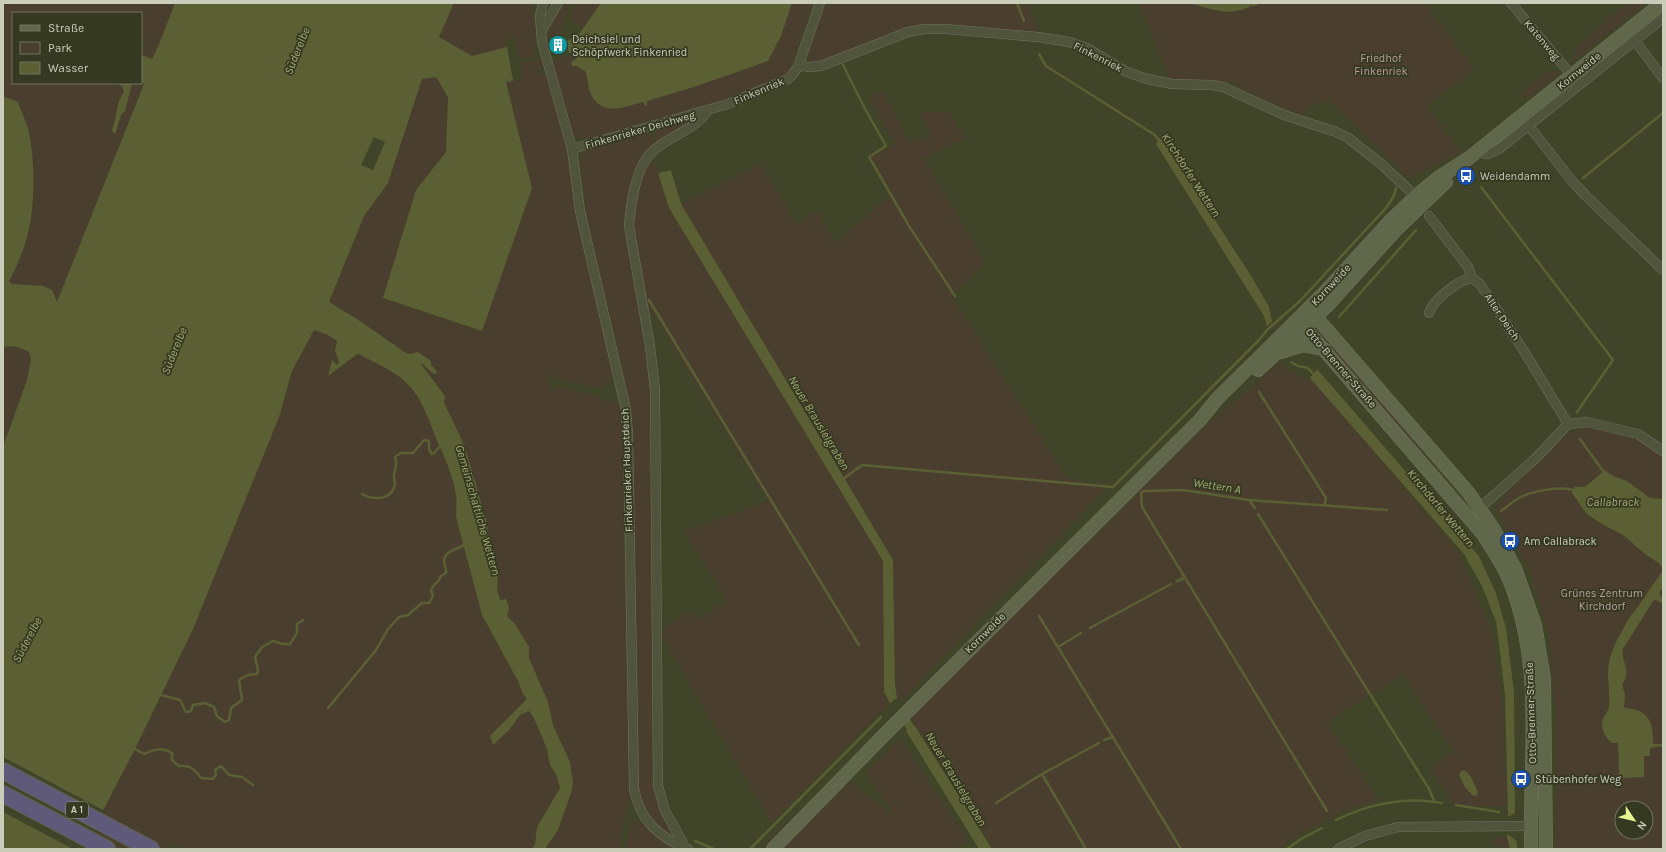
<svg xmlns="http://www.w3.org/2000/svg" width="1666" height="852" font-family="Karla,sans-serif">
	<rect width="100%" height="100%" fill="#404428"/>
	<path fill="#4a3f2f" fill-rule="evenodd" d="M3 3H175L160 42 152 59 142 55C140 49 142 47 146 43L141 34V13H13V83H117L122 86 124 92C118 104 117 118 113 131L118 127 121 115 125 111 132 83H141V81L144 83 57 302 52 290 43 286 12 284 9 281 21 256 5 95 3 96Z
		M454 3H530L538 39 535 40 537 50 533 51 534 57 519 59 514 33H511L512 38 505 39 507 47 472 57 439 37Z
		M564 3H570L563 24 562 34 549 37 547 31Z
		M575 3H601L583 29 571 20Z
		M792 3H814L790 70 783 76 733 98 588 141V139H580L572 133 561 98 553 60 571 55 570 52H576L577 58 571 63 572 66H576L585 71 611 110 643 102 645 106 647 101 697 86 768 61 781 36Z
		M824 3H1027L1039 33 931 26 827 60 813 63 809 60 807 52Z
		M1139 3H1189L1227 13 1252 5 1247 3H1424L1474 69 1427 106 1460 152 1409 178 1329 100 1313 105 1302 115 1271 102 1232 83 1169 78Z
		M1628 3H1646L1571 63H1569L1578 46Z
		M1663 10V15L1498 147 1489 149Z
		M543 59 545 67 537 69 538 75 546 74 562 126 570 161 613 374C610 382 605 387 595 388L561 379 547 374 551 393 557 386 584 394V392L620 405 624 419 630 794 624 824 618 849H545L554 837 566 752 553 725 548 702 529 658V647L515 624 507 615 509 608C495 596 497 590 498 573L490 567 487 541 488 527 465 447 444 402 445 396 421 364H423L428 370 436 369 431 365V361C425 356 419 351 411 354L406 353 357 319 329 302 364 216 388 183 422 79 436 77 448 97 446 152 416 190 532 188 506 82 523 78 520 63Z
		M1556 70 1558 74 1526 99 1522 93 1547 72Z
		M882 92 910 142 931 136 919 112H950L965 140 948 145 924 159 985 263 951 296 1067 478 1106 488 903 699 897 698 895 685 893 560 681 204 761 164 796 224 817 212 836 243 890 196 871 157 895 144 869 98Z
		M693 119H695L655 146 653 137 657 136 656 129Z
		M649 131 654 147 630 199 637 287 650 381 651 416 650 464 652 493 654 734 653 780 661 813 676 837 674 838C655 824 646 813 638 791L624 376 588 222 580 162 582 155 590 150V148Z
		M651 153 669 208 883 561 884 692 890 703 772 823 659 631 690 612 697 620 727 601 685 531 768 501 641 295 631 206Z
		M314 330 328 335 337 340 335 347 339 362 338 365 334 360 328 376 356 355 359 354C373 362 388 368 401 378 424 396 429 424 441 449 447 463 454 480 456 495 457 502 456 510 456 517L482 615 518 681 523 694 528 699 491 736 513 724 520 715 529 711 534 718 547 749 552 770 556 774 560 788 541 820 535 844 532 849H183L170 842 166 849H83L135 749 193 629 279 417 292 371Z
		M1323 331 1457 485 1455 487 1420 448 1402 432 1318 336Z
		M9 345 21 348 29 352C36 370 10 426 3 447V348Z
		M1254 356 1197 415 763 849H761Z
		M1279 362 1288 370 1319 386 1459 553 1492 634 1503 711 1507 806H1455L1430 768 1454 753 1403 674 1327 722 1379 801 1351 807 1300 834 1280 849H994L909 716 1026 601 1137 495 1136 492 1197 432 1236 401Z
		M1589 427C1617 433 1641 436 1663 456V499L1650 498 1627 481 1608 474 1601 475 1591 480 1585 487 1579 488 1575 496 1586 513 1600 523 1623 535 1645 554 1662 566 1663 849H1557L1556 716 1549 637 1529 568 1497 511V506L1499 502 1568 433ZM1622 808H1646V832H1622Z
		M900 738 969 842 957 849H782L847 779 897 819 866 773Z
		M637 822 644 824 664 843 676 849H625C628 840 627 826 637 822Z
		M1494 837H1507L1510 849H1501V845H1493Z"/>
	<path fill="#5a6033" d="M175 3H454L439 37 472 56 507 47 513 81 506 82 532 188 482 331 383 298 416 190 446 152 448 97 436 77 422 79 388 183 364 216 329 302 357 319 406 353 411 354 418 352 431 361V365L437 371 436 374 432 373 423 364H421L445 396 444 402 465 447 488 527 487 541 490 567 498 573 497 590 500 600 506 599 509 608 507 616 515 624 529 647V658L548 702 553 725 570 762 573 783 571 793 558 830 545 849H532L535 844 537 827 560 788 556 774 550 765 547 749 534 718 529 711 520 715 509 730 493 745 490 736 527 699 523 694 518 681 482 615 456 517C456 510 457 502 456 495 454 480 447 463 441 449 429 424 424 396 401 378 388 368 373 362 359 354L356 355 328 376 332 360 337 365 339 362 335 350 337 341 328 335 314 330 292 371 279 417 193 629 135 749 83 849H3V447L27 380 31 359 29 352C20 347 12 344 3 348V96L18 102C21 112 27 122 29 133 35 161 35 205 28 233 24 250 17 266 9 281L12 284 43 286 52 290 57 302 144 84 141 81V52L142 55 152 59 160 42Z
		M601 3H792L781 36 768 61 697 86 647 101V105L645 106 643 102C623 107 601 118 590 92 588 86 588 78 585 71L576 66H572L571 63 577 58 575 52 569 53 567 41 579 34Z
		M1189 3H1247L1253 5C1229 18 1213 9 1189 3Z
		M117 83H132L125 111 121 115 115 134 112 131C117 118 116 102 124 92L122 86Z
		M1161 136 1253 279 1269 307 1272 322 1267 326 1264 316 1156 144Z
		M671 170 681 204 893 560 895 685 897 698 890 703 884 692 883 561 669 208 658 173Z
		M1317 369 1479 556 1496 593 1506 628 1514 692 1515 812 1517 849H1510L1507 837 1508 815 1505 695 1500 652 1496 622 1482 586 1464 554 1310 378Z
		M1605 470 1613 476 1627 481 1650 498 1663 499V587L1659 593 1663 600V604L1656 600 1653 601 1623 649C1620 662 1633 669 1622 685L1625 694 1624 707C1629 710 1634 708 1639 711 1653 718 1653 730 1653 744H1663V746L1650 748V756H1644V777L1619 778 1618 743H1612C1605 737 1600 728 1603 719 1605 714 1609 711 1609 705 1610 695 1608 684 1608 674 1608 658 1614 645 1622 631 1626 624 1629 617 1635 611L1663 570 1660 564 1645 554 1623 535 1600 523 1586 513 1572 493 1574 487H1585Z
		M915 726 992 849H979L906 731Z
		M1462 770C1470 771 1475 785 1478 792L1476 796 1472 795 1465 787 1459 775Z"/>
	<path fill="#404428" d="M374 137 385 142 373 170 361 165Z
		M3 757 105 811 85 849H73L3 812Z
		M1517 812 1519 843 1509 835H1505L1506 818Z"/>
	<g fill="none" stroke-linecap="round" stroke-linejoin="round">
		<path stroke="#5a6033" stroke-width="2.5" d="M1017 3 1024 21
			M1253 5 1258 3
			M1039 54 1046 66 1155 135 1160 142
			M843 65 864 107 886 146 869 157 909 226 955 296
			M1583 178 1663 113
			M1481 187 1613 360 1577 412
			M649 300 859 645
			M1339 317 1416 230
			M1291 362 1298 366 1308 368 1315 376
			M1259 392 1326 498 1324 506
			M1580 439 1603 471
			M842 480 862 465 1113 487 1258 341 1268 329 1300 301 1385 209C1390 202 1395 197 1396 188
			M362 494C373 500 392 501 395 484 395 481 394 478 394 475 395 466 398 466 395 457L401 453H413L424 440 429 441V449L432 454 434 453 441 445
			M1249 500 1255 508
			M1501 511C1507 507 1513 501 1519 498 1531 491 1560 486 1573 490
			M1258 514 1429 789 1434 801
			M1177 581 1184 578
			M1039 616 1181 849
			M1090 628 1171 584
			M1058 647 1081 633
			M161 695 180 700 186 712 191 711 193 705 205 703 214 707 217 716 225 722 229 720 231 708 242 700 239 680 248 675 257 674 258 670 255 657 262 647 273 641 283 644H290L297 633V624L303 620
			M328 708 376 650 388 629 399 617 408 615 422 603H429L433 596 431 590C434 583 439 583 441 576L446 573C447 567 442 562 445 557 449 549 460 549 466 543
			M1104 740 1112 737
			M135 749 144 754C155 749 162 747 172 753V760L179 766C191 765 194 769 201 778L213 779 216 775 215 770 221 766 229 775 242 777 253 785
			M1042 774 1086 849
			M996 803 1042 774 1099 743
			M1456 805 1499 812
			M1327 811 1142 507 1141 493 1144 491 1183 490 1249 500 1387 510
			M1336 820C1368 804 1407 796 1442 803
			M695 841 714 849
			M750 849 881 717
			M1287 849 1301 839 1322 828"/>
		<path stroke="#5a6033" stroke-width="8" d="M907 722 916 737"/>
		<g stroke="#70745e" stroke-width="10">
			<path id="street" d="M543 3 540 16 542 42 572 149 580 211 626 410 628 434 634 788C639 820 659 837 688 849
				M1511 3 1572 76
				M541 32 558 3
				M1635 41 1663 78
				M799 65 808 67 821 66 908 32 925 29H945L1038 37 1069 42 1087 48 1127 72 1147 79 1172 84 1212 85 1223 87 1284 115 1336 132 1347 137 1381 164 1408 189 1419 202
				M1529 126 1572 181 1586 196 1663 270
				M572 149 728 104 788 79 793 74 798 67 820 3
				M1476 152 1488 154 1499 149 1663 18
				M1429 216 1468 267 1472 278 1480 284 1524 351 1568 424
				M1429 313C1433 300 1458 280 1472 278
				M1568 424 1587 422 1638 434 1663 451
				M1480 508 1537 457 1568 424
				M684 847 682 841 665 811 658 786 655 390 650 346 629 226C631 204 635 169 651 153 657 147 664 142 672 138 685 130 699 124 708 110
				M1338 849 1365 836 1398 827 1531 826"/>
		</g>
		<g stroke="#70745e" stroke-width="14">
			<path id="secondary" d="M1303 314 1316 317 1468 492 1493 528 1515 568 1535 625 1544 679 1546 849
				M1303 314 1305 328 1482 533C1491 547 1501 561 1508 577 1545 664 1529 758 1531 849
				M1281 352 1303 345 1324 349
				M1258 370 1328 305 1395 231 1446 182
				M773 849 887 732 1200 420 1217 399 1325 292 1392 219 1415 197 1438 178 1469 158 1662 3"/>
		</g>
		<g stroke="#5d614a" stroke-width="18">
			<path id="highway" d="M3 771 151 849
				M3 794 107 849"/>
		</g>
		<use href="#street" stroke="#50543c" stroke-width="9"/>
		<use href="#secondary" stroke="#61674a" stroke-width="13"/>
		<use href="#highway" stroke="#5f597a" stroke-width="16"/>
	</g>
	<defs>
		<g id="building-disc" transform="scale(1)"><circle r="9.5" fill="#0f9aa8" stroke="#353921"/><path d="M-4-6H4V6H1V3H-1V6H-4ZM-2.5-4.3h1.7v1.8h-1.7ZM.8-4.3h1.7v1.8H.8ZM-2.5-1h1.7V.8h-1.7ZM.8-1h1.7V.8H.8Z" fill="#fff"/></g>
		<g id="bus-disc" transform="scale(1)"><circle r="9.5" fill="#1a4fb4" stroke="#353921"/><path d="M-5-6H5V4H4V6H2V4H-2V6H-4V4H-5ZM-3.5-4V0h7V-4ZM-3.5 1.2v1.5H-2V1.2ZM2 1.2v1.5H3.5V1.2Z" fill="#fff"/></g>
	</defs>
	<g fill-rule="evenodd">
		<use href="#building-disc" x="558" y="45"/>
		<use href="#bus-disc" x="1466" y="176"/>
		<use href="#bus-disc" x="1510" y="541"/>
		<use href="#bus-disc" x="1521" y="779"/>
	</g>
	<g text-anchor="middle" dominant-baseline="central" stroke-width="3.5" stroke-linejoin="round" paint-order="stroke">
		<rect fill="#353921" stroke="#9da18c" stroke-width="1" x="66" y="802" width="22" height="16" rx="3"/>
		<g font-size="10" font-weight="bold" fill="#cacdba">
			<text x="77" y="810">A 1</text>
		</g>
		<g font-size="11" fill="#cacdba" stroke="#353921" text-anchor="start">
			<text x="572" y="39">Deichsiel und<tspan x="572" dy="13">Schöpfwerk Finkenried</tspan></text>
			<text x="1480" y="176">Weidendamm</text>
			<text x="1524" y="541">Am Callabrack</text>
			<text x="1535" y="779">Stübenhofer Weg</text>
		</g>
		<g font-size="11" fill="#cacdba" stroke="#353921">
			<text transform="translate(1542 40) rotate(50)">Katenweg</text>
			<text transform="translate(1098 57) rotate(27)">Finkenriek</text>
			<text transform="translate(1579 71) rotate(-39)">Kornweide</text>
			<text transform="translate(759 91) rotate(-23)">Finkenriek</text>
			<text transform="translate(640 130) rotate(-16)">Finkenrieker Deichweg</text>
			<text transform="translate(1331 285) rotate(-47)">Kornweide</text>
			<text transform="translate(1502 317) rotate(56)">Alter Deich</text>
			<text transform="translate(1341 368) rotate(49)">Otto-Brenner-Straße</text>
			<text transform="translate(627 470) rotate(-92)">Finkenrieker Hauptdeich</text>
			<text transform="translate(985 633) rotate(-45)">Kornweide</text>
			<text transform="translate(1531 713) rotate(-92)">Otto-Brenner-Straße</text>
		</g>
		<g font-size="11" fill="#bb9ca2" stroke="#353921">
			<text x="1381" y="58">Friedhof<tspan x="1381" dy="13">Finkenriek</tspan></text>
			<text x="1602" y="593">Grünes Zentrum<tspan x="1602" dy="13">Kirchdorf</tspan></text>
		</g>
		<g font-size="12" font-style="italic" fill="#a4ac73" stroke="#353921">
			<text transform="translate(297 51) rotate(-68)">Süderelbe</text>
			<text transform="translate(1191 175) rotate(57)">Kirchdorfer Wettern</text>
			<text transform="translate(174 351) rotate(-68)">Süderelbe</text>
			<text transform="translate(819 423) rotate(59)">Neuer Brausielgraben</text>
			<text transform="translate(1217 486) rotate(9)">Wettern A</text>
			<text x="1613" y="502">Callabrack</text>
			<text transform="translate(1441 508) rotate(50)">Kirchdorfer Wettern</text>
			<text transform="translate(478 510) rotate(74)">Gemeinschaftliche Wettern</text>
			<text transform="translate(27 640) rotate(-62)">Süderelbe</text>
			<text transform="translate(956 779) rotate(59)">Neuer Brausielgraben</text>
		</g>
	</g>
	<rect width="1666" height="852" fill="none" stroke="#cacdba" stroke-width="8"/>
	<rect x="12" y="12" width="130" height="72" fill="#353921" stroke="#71745e"/>
	<rect x="20" y="25" width="20" height="6" fill="#61674a" stroke="#71745e"/>
	<text x="48" y="32" font-size="12" fill="#cacdba">Straße</text>
	<rect x="20" y="42" width="20" height="12" fill="#4a3f2f" stroke="#71745e"/>
	<text x="48" y="52" font-size="12" fill="#cacdba">Park</text>
	<rect x="20" y="62" width="20" height="12" fill="#5a6033" stroke="#71745e"/>
	<text x="48" y="72" font-size="12" fill="#cacdba">Wasser</text>
	<g transform="translate(1634 820) rotate(125)"><circle r="19" fill="#353921" stroke="#71745e"/>
	<path d="M0-3L7 15L0 10L-7 15Z" fill="#e6f893"/>
	<text y="-6" font-size="11" font-weight="bold" text-anchor="middle" fill="#cacdba">N</text>
	</g>
</svg>
